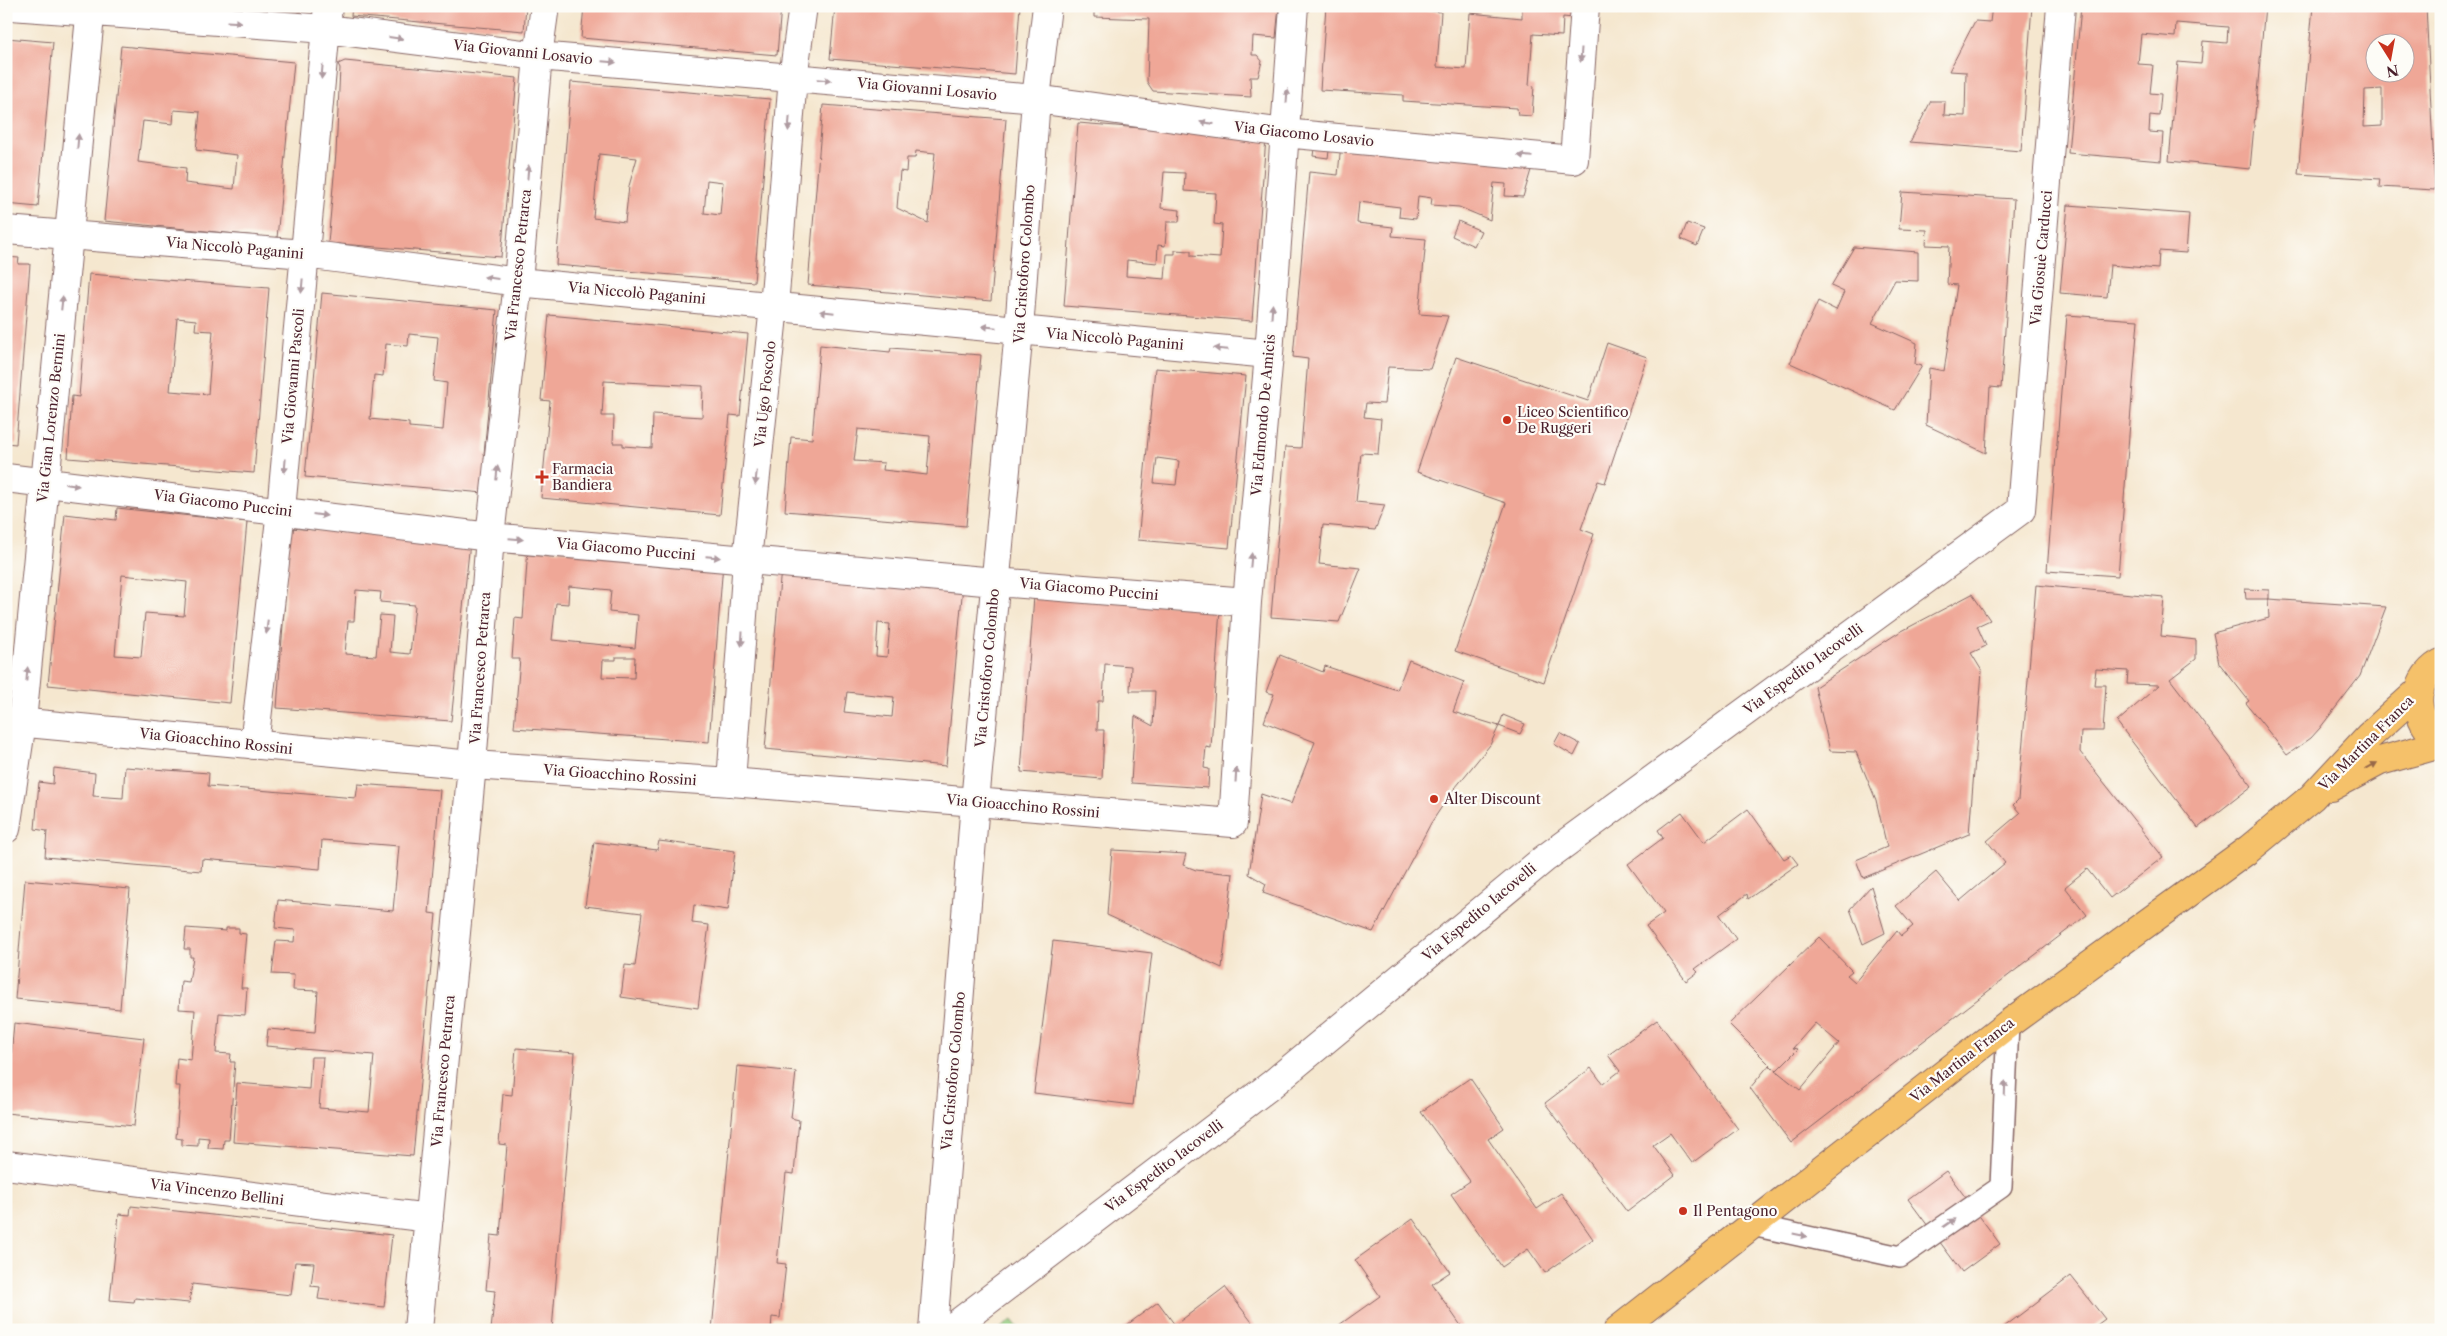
<svg xmlns="http://www.w3.org/2000/svg" width="2447" height="1336" font-family="'Libre Caslon Text',serif">
	<rect width="100%" height="100%" fill="#fdfcf7"/>
	<filter id="ink" filterUnits="userSpaceOnUse"><feTurbulence type="fractalNoise" baseFrequency=".02" numOctaves="2"/><feDisplacementMap in="SourceGraphic" scale="10" xChannelSelector="R" yChannelSelector="G"/><feConvolveMatrix kernelMatrix="1 2 1 2 8 2 1 2 1" color-interpolation-filters="sRGB"/></filter>
	<filter id="wash" filterUnits="userSpaceOnUse"><feTurbulence type="fractalNoise" baseFrequency=".0096" numOctaves="4" result="noise"/><feDisplacementMap in="SourceGraphic" scale="20" xChannelSelector="R" yChannelSelector="G"/><feGaussianBlur stdDeviation="1.12" result="paint"/><feColorMatrix in="noise" values="0 0 0 0 0 0 0 0 0 0 0 0 0 0 0 0 0 1.4 0 .05"/><feComposite in="paint" operator="in"/></filter>
	<g filter="url(#wash)">
		<rect width="100%" height="100%" fill="#f5e7cf"/>
		<path fill="#94cc7f" stroke="#6f7655" d="M1012 1320 1020 1330H998Z"/>
		<g id="blocks">
			<path fill="#efa797" fill-rule="evenodd" d="M251 6H302L301 11Z
				M352 6H526L524 31 351 16Z
				M584 6H781L777 55 581 38Z
				M835 6H1020L1015 74 830 59Z
				M1094 6H1279L1276 38 1253 36 1252 55H1257L1262 61 1258 77H1250L1251 97 1153 91 1147 82 1149 19 1094 17Z
				M1326 6H1389L1441 12 1437 67 1466 69 1470 13 1522 18V6H1573V18L1563 17 1562 36 1533 34 1529 85 1534 86 1532 116 1518 115 1517 108 1403 101V95L1320 90Z
				M1992 6H2032L2021 151 1910 142 1931 101H1945L1944 115 1965 116 1966 72 1949 71 1975 21 1990 22Z
				M2081 6H2265L2250 169 2169 161 2178 62 2201 64 2203 41 2227 43 2228 27 2176 23 2175 37 2141 34 2138 64 2153 65 2150 93 2161 94 2159 116 2150 115 2149 132 2163 133 2161 161 2068 153Z
				M2313 6H2426L2435 190 2379 187 2380 179 2298 174ZM2374 42H2404V72H2374ZM2382 89V126L2364 127 2365 90Z
				M6 38 53 42 38 207 6 204Z
				M121 46 294 62 277 238 104 221ZM174 110 200 112 196 150 237 155 234 189 185 183 186 168 138 162 143 121 173 124Z
				M345 61 517 78 501 257 328 243 336 153 340 68 338 64Z
				M571 82 770 99 754 282 556 265ZM599 154 637 158 629 186 625 222 593 218ZM707 180 723 182 720 215 704 213Z
				M823 105 1006 119 991 301 808 285ZM916 151 935 153 928 223 897 208 900 171 906 172 907 158H915Z
				M1078 123 1266 138 1252 321 1064 306ZM1164 172 1185 173 1184 191 1216 193 1214 224 1222 225 1220 258 1191 256V251L1175 250V254H1167L1165 279 1126 276 1127 260 1157 263 1158 245 1165 246 1167 222H1179L1180 210 1161 208Z
				M1315 142 1330 144 1328 158 1313 156Z
				M1341 144 1534 160 1523 197 1505 196 1506 184 1494 183 1490 220 1459 207 1431 205 1432 198 1418 196 1416 219 1399 217 1400 207 1359 202 1357 223 1393 227 1392 236 1426 239 1419 314 1448 316 1430 369 1388 367 1384 404 1366 403 1364 417 1381 419 1378 454 1361 453 1356 502 1385 505 1375 530 1323 525 1319 564 1361 568 1339 622 1271 617 1285 447 1301 448 1308 359 1293 357 1309 172 1338 175Z
				M1902 192 2014 199 2001 388 1990 387 1986 453 1926 425 1929 368 1944 371 1957 285 1947 284 1949 246 1926 245 1927 230 1899 229Z
				M2068 205 2189 214 2186 253 2159 251 2158 269 2110 265 2107 297 2060 293Z
				M1458 221 1481 231 1474 246 1452 236Z
				M1687 223 1704 229 1697 246 1681 239Z
				M1854 247 1918 252V281L1895 280 1872 323 1917 343 1915 364 1922 366 1895 410 1790 363 1818 301 1836 310 1844 292 1831 286Z
				M6 257 19 258 18 264H30L16 444 6 443Z
				M89 274 269 288 254 473 68 458 72 396 79 397ZM177 318 196 320 195 330 213 331 208 394 170 391Z
				M322 293 497 310 484 455H488L484 493 305 477ZM409 334 438 337 434 381 447 383 443 430 409 427V423L370 419 374 375 383 376 386 344 408 346Z
				M549 315 748 334 740 416 730 415 720 515 541 498 550 401 541 400ZM604 381 703 386 702 417 653 414 652 448 623 446V443H613L614 416H602Z
				M2067 315 2138 320 2118 576 2047 571Z
				M1607 343 1647 357 1605 483 1598 481 1581 529 1594 534 1544 682 1455 651 1506 503 1417 472 1456 357 1588 401Z
				M820 345 890 352 891 348 981 355 966 526 785 511 791 437 812 439ZM858 429 930 436 927 475 883 470 884 463 854 461Z
				M1155 368 1246 376 1229 548 1138 540ZM1157 458 1179 461 1176 485 1154 483Z
				M117 508 247 522 230 703 48 685 65 514 116 520ZM122 575 187 582 184 616 145 613 141 657 115 655Z
				M290 528 470 542 451 721 277 708ZM356 590 381 592 380 602 415 605 410 654 390 652 393 616 380 615 376 656 345 654 348 621H354Z
				M528 548 723 563 709 742 514 728 520 659H512L515 618 523 619ZM569 586 611 590 609 612 638 615 635 648 552 640 556 603 568 604ZM616 657H635L634 678 602 677 603 660H616Z
				M781 568 963 585 946 766 765 749ZM878 623 890 624 887 657 876 656ZM847 692 894 697 892 717 844 712Z
				M2036 585 2164 597 2161 636 2196 640V659L2170 679 2252 786 2198 828 2117 722 2159 685 2127 684 2128 671 2096 669 2094 685H2106L2103 731H2081L2080 752 2163 857 2110 898 2087 869 2065 887 2087 915 1791 1143 1750 1088 1769 1065 1800 1090 1839 1043 1815 1023 1793 1048 1798 1049 1776 1071 1729 1024 1819 937 1852 971 1847 975 1855 982 1897 931 1901 936 1913 926 1896 906 1936 872 1960 901 2005 863 1987 841 2020 813 2013 805 2018 800Z
				M2245 589 2269 590V599H2246Z
				M1972 594 1990 620 1977 626 1986 646 1971 653 1982 671 1969 834 1863 878 1856 860 1887 847 1876 800 1856 752 1830 751 1815 687 1898 633Z
				M1034 596 1220 608 1211 748 1206 747 1204 768 1209 769 1208 788 1131 783 1135 716 1153 726 1155 691H1130L1131 666 1105 664 1103 701H1098L1097 730H1104L1102 779 1021 772Z
				M2268 599 2386 607 2360 676 2320 728 2311 738 2287 755 2246 703 2249 701 2219 663 2213 633 2269 618Z
				M1280 655 1323 672 1325 666 1397 690 1409 660 1464 682 1453 712 1499 726 1490 745 1451 793 1431 823 1373 932 1263 893 1266 884 1249 874 1261 794 1291 804 1315 742 1264 722 1274 694 1266 692Z
				M1503 715 1525 724 1520 734 1499 726Z
				M1560 733 1580 744 1574 756 1554 744Z
				M125 767 209 773 208 786 356 798 358 784 440 790 429 913 436 914 413 1156 233 1142 237 1083 309 1089 311 1057H323L319 1108 369 1112 374 1055 266 1046 268 1029 315 1033 318 991 293 990 294 975 272 974 276 941 294 942 295 930 275 928 278 900 393 911 399 846 322 840 320 869 202 859 201 871 45 857 47 831 35 829 39 782 53 784 54 768 95 773 93 796 123 798Z
				M1748 809 1784 859 1791 855 1798 864 1748 899 1747 894 1719 915 1736 939 1695 969 1698 972 1686 981 1646 926 1664 913 1628 864 1663 838 1658 830 1682 812 1704 842Z
				M659 841 735 851 728 910 694 905 692 923 709 925 698 1008 621 997 625 965 635 966 642 913 585 906 594 842 657 850Z
				M1112 850 1186 854 1183 865 1196 870 1233 874 1222 968 1107 915Z
				M25 880 130 889 120 1009 15 999Z
				M1871 886 1885 933 1863 944 1850 909Z
				M186 928 226 931V928H239V933L246 934 241 988H247L245 1015 219 1013 216 1053 231 1054 230 1062H235L229 1140H224L223 1149 208 1148 209 1138 198 1137V1146L182 1145V1139L176 1138 180 1086H175L177 1058 191 1060 195 1010 179 1009 181 981 189 982 193 957H190V949H184Z
				M1053 941 1152 953 1133 1105 1034 1093Z
				M1657 1020 1738 1129 1692 1163 1670 1133 1653 1145 1675 1175 1627 1212 1545 1103 1591 1068 1603 1084 1620 1071 1608 1055Z
				M14 1023 144 1038 134 1126 6 1113Z
				M516 1048 575 1053 552 1330H491L495 1291 486 1290 491 1235 500 1236 507 1145 499 1144 503 1094 512 1095Z
				M737 1066 796 1072 791 1118 799 1120 794 1174 786 1173 777 1263 786 1264 780 1318 772 1317 771 1330H712Z
				M1470 1078 1504 1128 1488 1139 1537 1209 1561 1193 1593 1239 1545 1273 1528 1249 1502 1267 1451 1194 1470 1181 1421 1112Z
				M1946 1171 2000 1244 1962 1272 1908 1199Z
				M131 1206 392 1235 384 1307 318 1299 320 1287 311 1286 314 1263 295 1262 291 1295 192 1284 189 1303 135 1298 134 1302 110 1300 119 1214 130 1215Z
				M1413 1219 1450 1272 1432 1284 1464 1330H1332L1380 1296 1355 1260Z
				M2071 1276 2105 1319 2090 1330H2006L2004 1327Z
				M1225 1287 1258 1330H1120L1158 1302 1175 1325Z"/>
		</g>
	</g>
	<g filter="url(#ink)">
		<use href="#blocks" fill-opacity="0" stroke="#866564" stroke-width="1"/>
		<g fill="none" stroke-linecap="round" stroke-linejoin="round">
			<g stroke="#866564" stroke-width="24">
				<path id="service" d="M1752 1225 1900 1257 2001 1187 2008 1024"/>
			</g>
			<g stroke="#866564" stroke-width="30">
				<path id="minor" d="M11 6 326 29 538 56 1036 99 1284 133 1574 160 1585 6
					M1047 6 1036 99 1019 330 975 802 1233 823 1247 602 1269 354 1294 6
					M6 230 305 254 518 282 1269 354
					M6 478 490 537 984 581 1247 602
					M254 745 281 510 328 6
					M731 782 747 560 774 306 793 78 803 6
					M6 829 22 722 91 6
					M6 1165 429 1218
					M418 1330 472 765 490 537 518 282 538 56 545 6
					M949 1330 1271 1085 1544 859 2021 510 2061 6"/>
			</g>
			<g stroke="#866564" stroke-width="30">
				<path id="tertiary" d="M6 721 472 765 731 782 975 802 933 1330"/>
			</g>
			<g stroke="#866564" stroke-width="30">
				<path id="primary" d="M2441 663C2408 682 2414 722 2441 742
					M2331 787 2380 761 2441 744
					M1618 1330 2008 1024 2249 849 2312 797 2368 737 2420 690"/>
			</g>
			<use href="#service" stroke="#fff" stroke-width="21"/>
			<use href="#minor" stroke="#fff" stroke-width="28"/>
			<use href="#tertiary" stroke="#fff" stroke-width="28"/>
			<use href="#primary" stroke="#f5c16b" stroke-width="28"/>
		</g>
		<defs><path id="oneway-solid" d="M-6-.8H1V-3.2L6.5 0L1 3.2V.8H-6Z" transform="scale(1.25)"/></defs>
		<g fill="#ae9aa0">
			<use href="#oneway-solid" transform="translate(234 22) rotate(4)"/>
			<use href="#oneway-solid" transform="translate(396 38) rotate(7)"/>
			<use href="#oneway-solid" transform="translate(1581 55) rotate(94)"/>
			<use href="#oneway-solid" transform="translate(609 62) rotate(5)"/>
			<use href="#oneway-solid" transform="translate(322 72) rotate(95)"/>
			<use href="#oneway-solid" transform="translate(824 80) rotate(5)"/>
			<use href="#oneway-solid" transform="translate(1287 96) rotate(-86)"/>
			<use href="#oneway-solid" transform="translate(1207 123) rotate(-172)"/>
			<use href="#oneway-solid" transform="translate(789 124) rotate(95)"/>
			<use href="#oneway-solid" transform="translate(78 141) rotate(-85)"/>
			<use href="#oneway-solid" transform="translate(1525 156) rotate(-175)"/>
			<use href="#oneway-solid" transform="translate(528 172) rotate(-85)"/>
			<use href="#oneway-solid" transform="translate(491 278) rotate(-172)"/>
			<use href="#oneway-solid" transform="translate(302 286) rotate(95)"/>
			<use href="#oneway-solid" transform="translate(62 303) rotate(-84)"/>
			<use href="#oneway-solid" transform="translate(1272 311) rotate(-86)"/>
			<use href="#oneway-solid" transform="translate(827 312) rotate(-174)"/>
			<use href="#oneway-solid" transform="translate(989 327) rotate(-174)"/>
			<use href="#oneway-solid" transform="translate(1221 349) rotate(-175)"/>
			<use href="#oneway-solid" transform="translate(285 466) rotate(95)"/>
			<use href="#oneway-solid" transform="translate(497 473) rotate(-84)"/>
			<use href="#oneway-solid" transform="translate(756 478) rotate(96)"/>
			<use href="#oneway-solid" transform="translate(72 485) rotate(7)"/>
			<use href="#oneway-solid" transform="translate(320 515) rotate(7)"/>
			<use href="#oneway-solid" transform="translate(516 539) rotate(5)"/>
			<use href="#oneway-solid" transform="translate(713 557) rotate(5)"/>
			<use href="#oneway-solid" transform="translate(1251 560) rotate(-85)"/>
			<use href="#oneway-solid" transform="translate(267 627) rotate(96)"/>
			<use href="#oneway-solid" transform="translate(742 639) rotate(94)"/>
			<use href="#oneway-solid" transform="translate(27 674) rotate(-85)"/>
			<use href="#oneway-solid" transform="translate(1236 775) rotate(-86)"/>
			<use href="#oneway-solid" transform="translate(2005 1088) rotate(-88)"/>
			<use href="#oneway-solid" transform="translate(1949 1223) rotate(-35)"/>
			<use href="#oneway-solid" transform="translate(1800 1235) rotate(12)"/>
		</g>
		<use fill="#976848" href="#oneway-solid" transform="translate(2371 766) rotate(-28)"/>
	</g>
	<g fill="#c8321e" stroke="#fdfcf7" stroke-width="2">
		<circle cx="1507" cy="420" r="5"/>
		<path d="M539.5 469.5h5v5h5v5h-5v5h-5v-5h-5v-5h5z"/>
		<circle cx="1434" cy="799" r="5"/>
		<circle cx="1683" cy="1211" r="5"/>
	</g>
	<g text-anchor="middle" dominant-baseline="central" stroke-width="4.5" stroke-linejoin="round" paint-order="stroke">
		<g font-size="14" fill="#4a1f2b" stroke="#fdfcf7">
			<text transform="translate(523 52) rotate(6)">Via Giovanni Losavio</text>
			<text transform="translate(927 89) rotate(5)">Via Giovanni Losavio</text>
			<text transform="translate(1304 134) rotate(6)">Via Giacomo Losavio</text>
			<text transform="translate(235 248) rotate(5)">Via Niccolò Paganini</text>
			<text transform="translate(2041 258) rotate(-85)">Via Giosuè Carducci</text>
			<text transform="translate(1024 264) rotate(-86)">Via Cristoforo Colombo</text>
			<text transform="translate(518 265) rotate(-84)">Via Francesco Petrarca</text>
			<text transform="translate(637 293) rotate(5)">Via Niccolò Paganini</text>
			<text transform="translate(1115 339) rotate(5)">Via Niccolò Paganini</text>
			<text transform="translate(293 376) rotate(-85)">Via Giovanni Pascoli</text>
			<text transform="translate(765 394) rotate(-84)">Via Ugo Foscolo</text>
			<text transform="translate(1263 415) rotate(-85)">Via Edmondo De Amicis</text>
			<text transform="translate(51 418) rotate(-84)">Via Gian Lorenzo Bernini</text>
			<text transform="translate(223 503) rotate(7)">Via Giacomo Puccini</text>
			<text transform="translate(626 549) rotate(5)">Via Giacomo Puccini</text>
			<text transform="translate(1089 589) rotate(5)">Via Giacomo Puccini</text>
			<text transform="translate(480 668) rotate(-86)">Via Francesco Petrarca</text>
			<text transform="translate(987 668) rotate(-85)">Via Cristoforo Colombo</text>
			<text transform="translate(1803 669) rotate(-36)">Via Espedito Iacovelli</text>
			<text transform="translate(216 741) rotate(6)">Via Gioacchino Rossini</text>
			<text transform="translate(2366 743) rotate(-45)">Via Martina Franca</text>
			<text transform="translate(620 775) rotate(4)">Via Gioacchino Rossini</text>
			<text transform="translate(1023 806) rotate(5)">Via Gioacchino Rossini</text>
			<text transform="translate(1479 912) rotate(-40)">Via Espedito Iacovelli</text>
			<text transform="translate(1962 1060) rotate(-38)">Via Martina Franca</text>
			<text transform="translate(443 1071) rotate(-85)">Via Francesco Petrarca</text>
			<text transform="translate(953 1071) rotate(-85)">Via Cristoforo Colombo</text>
			<text transform="translate(1164 1166) rotate(-37)">Via Espedito Iacovelli</text>
			<text transform="translate(217 1192) rotate(7)">Via Vincenzo Bellini</text>
		</g>
		<g font-size="14" fill="#4a1f2b" stroke="#fdfcf7" text-anchor="start">
			<text x="1517" y="412">Liceo Scientifico<tspan x="1517" dy="16">De Ruggeri</tspan></text>
			<text x="552" y="469">Farmacia<tspan x="552" dy="16">Bandiera</tspan></text>
			<text x="1444" y="799">Alter Discount</text>
			<text x="1693" y="1211">Il Pentagono</text>
		</g>
	</g>
	<rect width="2447" height="1336" fill="none" stroke="#fdfcf7" stroke-width="25"/>
	<g transform="translate(2390 58) rotate(169)"><circle r="24" fill="#fdfcf7" stroke="#b5a4a5"/>
	<path d="M0-4L9 19L0 12L-9 19Z" fill="#c8321e"/>
	<text y="-8" font-size="14" font-weight="bold" text-anchor="middle" fill="#4a1f2b">N</text>
	</g>
</svg>
